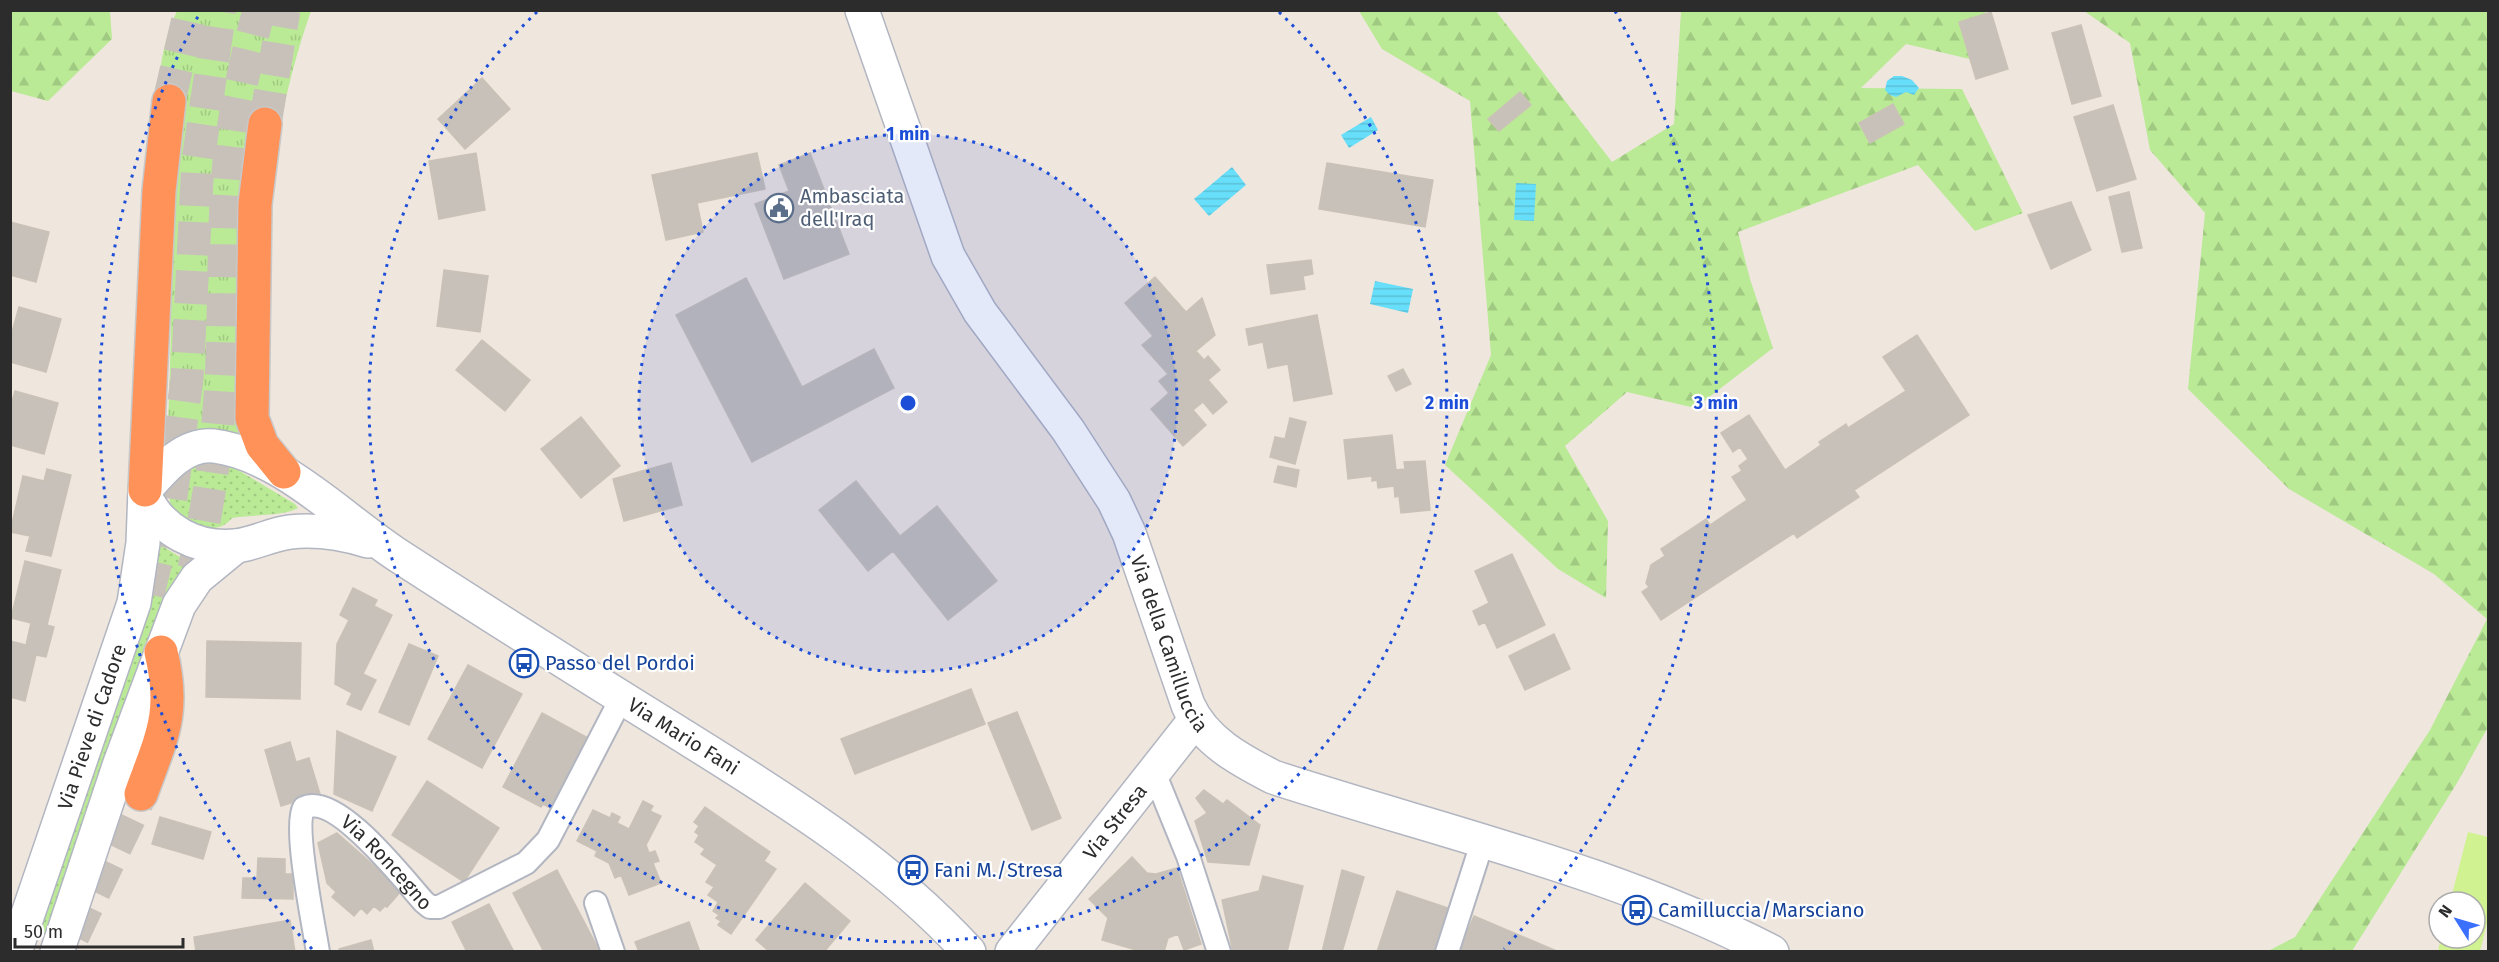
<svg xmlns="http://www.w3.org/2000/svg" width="2499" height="962" font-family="'Fira Sans',sans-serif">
	<defs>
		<pattern id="grass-dots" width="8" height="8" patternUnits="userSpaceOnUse" patternTransform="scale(1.5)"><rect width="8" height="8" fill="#baea96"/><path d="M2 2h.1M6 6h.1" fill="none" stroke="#a0c981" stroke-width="1.8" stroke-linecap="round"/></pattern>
		<pattern id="forest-firs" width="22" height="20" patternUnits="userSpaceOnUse" patternTransform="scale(1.5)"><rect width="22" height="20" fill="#baea96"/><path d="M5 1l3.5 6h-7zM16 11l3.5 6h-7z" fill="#a0c981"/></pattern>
		<pattern id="park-tufts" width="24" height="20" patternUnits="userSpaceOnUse" patternTransform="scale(1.5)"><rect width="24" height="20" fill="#baea96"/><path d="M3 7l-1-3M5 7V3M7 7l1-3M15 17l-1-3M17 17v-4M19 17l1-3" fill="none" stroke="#a0c981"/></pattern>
		<pattern id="water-rules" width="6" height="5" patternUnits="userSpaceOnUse" patternTransform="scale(1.5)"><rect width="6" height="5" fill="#68dffa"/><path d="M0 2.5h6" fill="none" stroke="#5ac0d6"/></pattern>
	</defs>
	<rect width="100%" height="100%" fill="#efe6de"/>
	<path fill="url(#grass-dots)" d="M210 462 233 467 295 504 298 508C285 516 247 515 232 518 210 547 147 509 177 478 185 469 198 463 210 462Z
		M162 546 187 561 171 586 153 626 47 936 38 933 142 630 155 578 159 548Z"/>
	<path fill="url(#forest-firs)" d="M10 11H110L112 39 48 101 11 91Z
		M1359 11H1496L1612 162 1674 124 1681 11H1986L1974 60 1906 44 1861 88 1962 89 2023 213 1975 231 1918 165 1738 232 1750 279 1773 348 1695 408 1627 392 1565 446 1608 521 1606 598 1558 569 1445 465 1491 355 1470 101 1382 49Z
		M2084 11H2488V727L2457 783 2352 951H2268L2295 937 2430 730 2487 619 2434 574 2289 489 2188 389 2205 213 2150 150 2130 43Z"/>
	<path fill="url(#park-tufts)" d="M177 11H311C268 133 259 267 240 395V437C213 423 194 431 167 442 170 384 172 326 170 268 168 186 140 88 177 11Z"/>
	<path fill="#d1f291" d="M2468 832 2488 837V920L2480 951H2438L2441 938H2475V902H2450Z"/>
	<path fill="url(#water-rules)" d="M1902 76 1912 80 1919 88 1914 95 1906 92 1896 97 1890 95 1885 90 1887 81 1894 76Z
		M1371 117 1378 130 1349 148 1341 135Z
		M1232 167 1246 185 1209 216 1194 199Z
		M1516 183 1536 184 1534 221 1514 220Z
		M1375 281 1413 289 1408 313 1370 304Z"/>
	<path fill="#c7c1b9" stroke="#cbc2b7" stroke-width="1.5" d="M1991 12 2008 69 1976 79 1959 22Z
		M2081 25 2101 96 2072 104 2052 33Z
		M482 78 510 109 465 149 438 119Z
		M1520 92 1531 105 1499 131 1488 119Z
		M1893 104 1904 124 1870 143 1859 123Z
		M2113 105 2136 179 2097 191 2074 117Z
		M476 153 485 210 439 219 429 161Z
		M757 153 765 189 697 203 703 232 666 240 652 175Z
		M810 153 849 254 784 279 755 204 789 191 779 165Z
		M1327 163 1433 180 1425 227 1319 209Z
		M2129 192 2142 248 2122 252 2109 197Z
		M2071 202 2091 250 2051 269 2028 215Z
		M10 222 49 232 36 282 10 275Z
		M1311 260 1313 274 1303 276 1305 289 1271 294 1267 265Z
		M444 270 488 276 480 332 437 326Z
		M1155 277 1186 312 1202 298 1215 335 1196 351 1204 360 1208 356 1220 370 1208 380 1227 402 1213 414 1203 402 1193 410 1206 425 1183 446 1151 409 1169 393 1159 381 1168 374 1142 345 1153 336 1125 303Z
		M746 278 802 387 874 349 894 388 752 462 676 315Z
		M19 307 61 319 46 372 10 362V339Z
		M1317 315 1332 394 1294 401 1288 364 1268 368 1263 342 1249 345 1246 329Z
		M1917 335 1969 415 1854 490 1859 497 1797 538 1794 533 1661 620 1642 592 1649 587 1646 583 1651 565 1665 556 1661 549 1706 519 1710 525 1747 500 1732 477 1742 471 1739 466 1748 459 1740 447 1733 452 1721 433 1749 415 1785 470 1821 445 1819 442 1846 424 1848 428 1906 391 1883 357Z
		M482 340 530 380 505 411 456 370Z
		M1403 369 1411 384 1396 391 1388 376Z
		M15 391 58 403 44 454 10 445V409Z
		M581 417 620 466 581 498 541 449Z
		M1290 418 1306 422 1295 464 1270 457 1275 437 1285 439Z
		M1392 435 1396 470 1405 469 1404 462 1425 461 1430 510 1401 513 1399 496 1395 497 1394 486 1378 488 1377 480 1372 481V476L1348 479 1344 440Z
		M671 463 682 505 624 521 613 479Z
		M1278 466 1299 470 1296 487 1274 482Z
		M47 469 71 475 51 556 26 551 30 536 10 532 23 476 44 481Z
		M856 481 900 536 937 506 997 581 948 620 893 551 868 571 819 510Z
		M1512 554 1545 625 1497 648 1485 622 1479 625 1473 611 1489 603 1475 571Z
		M25 561 61 570 47 625 54 627 46 657 36 655 25 701 10 697V641L26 645 31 623 11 618Z
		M353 588 377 600 374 606 392 615 363 674 376 680 361 710 347 704 352 693 335 684 337 644 349 620 340 615Z
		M1554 634 1570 669 1525 690 1509 656Z
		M207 641 301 643 300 699 206 697Z
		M409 644 438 656 409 725 379 712Z
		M468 665 522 694 482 768 428 739Z
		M971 689 985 724 855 774 841 739Z
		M1017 712 1061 818 1032 830 988 723Z
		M542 713 590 739 556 811 543 804 541 807 503 787Z
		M337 731 396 757 372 811 334 794Z
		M290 742 296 762 309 758 320 794 281 806 265 750Z
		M427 781 499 828 464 882 392 835Z
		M1204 790 1223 804 1227 800 1260 825 1249 865 1208 862 1195 821 1207 813 1196 798Z
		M643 801 653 806 650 811 661 816 646 845 649 853 655 851 659 861 653 863 661 883 629 895 621 875 615 878 609 863 595 856 597 851 577 841 593 810 610 818 612 813 620 817 617 823 629 829Z
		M705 807 770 852 764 861 776 869 731 934 718 925 721 921 716 918 719 915 713 911 718 902 708 895 714 887 706 882 717 865 701 854 705 849 695 842 699 835 695 832 699 826 694 822Z
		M160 817 211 832 203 859 152 844Z
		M337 833 402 890 387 907 385 906 380 911 374 906 367 914 361 908 354 916 332 897 336 892 327 883 318 843Z
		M1132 857 1147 873 1156 874 1177 868 1201 944 1184 950 1178 934 1168 938 1164 952H1143L1102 940 1108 918 1089 899Z
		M258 858 285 859V874H293V899L242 898 243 878H257Z
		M557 870 600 952H544L513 893Z
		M1342 870 1364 877 1342 952H1322Z
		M1263 876 1303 886 1287 952H1233L1222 900 1259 891Z
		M805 883 850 921 824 952H770L756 940Z
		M1397 891 1448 908 1434 952H1377Z
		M489 904 514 952H467L452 922Z
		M1474 916 1559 952H1459Z
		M290 920 295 952H196L194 937Z
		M689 922 700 952H639L635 942Z
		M371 940 374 952H340L339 949Z"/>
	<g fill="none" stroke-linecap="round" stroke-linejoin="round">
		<path stroke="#c8c1ba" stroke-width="33" stroke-dasharray="33 16" stroke-linecap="butt" d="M169 101 190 10
			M265 124 284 10
			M194 569C208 507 218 444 221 380 225 308 222 235 229 162 234 111 246 60 259 10
			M148 594 170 504 187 379 198 161 220 10
			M73 936 141 794"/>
		<g stroke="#b2b6c1" stroke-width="26">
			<g id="street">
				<path d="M1153 770 1188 856 1219 952"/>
				<path d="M596 903 613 952"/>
				<path id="s1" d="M318 952C314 927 293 825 304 808 336 791 404 880 424 902L430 907H439L526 863 548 840 622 697"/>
				<path d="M1447 952 1483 840"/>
			</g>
		</g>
		<g stroke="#b2b6c1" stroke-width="36">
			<g id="secondary">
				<path id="s2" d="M862 10 948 256 980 312 1068 430 1114 501 1129 533 1188 705C1204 741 1240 760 1273 777 1441 832 1614 870 1772 952"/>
				<path d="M145 496C161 531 197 550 236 546 254 544 272 534 290 532 318 529 342 533 368 541"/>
				<path id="s3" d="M15 952 134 603 143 543 145 490C163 469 184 443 214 446 283 455 345 522 402 558 493 617 585 675 677 732 781 797 885 860 969 952"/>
				<path d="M57 952 120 763 179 605 197 578 236 546"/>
				<path id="s4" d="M1012 952 1195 720"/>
			</g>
		</g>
		<g stroke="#c8c8c8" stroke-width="36">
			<path id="highway" d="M265 124 255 204 252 418 262 445 284 472
				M145 490 159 191 169 101
				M141 794C161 738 176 714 161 652"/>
		</g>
		<use href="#street" stroke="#fff" stroke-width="22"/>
		<use href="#secondary" stroke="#fff" stroke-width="33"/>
		<use href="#highway" stroke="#ff9259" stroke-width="33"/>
	</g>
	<circle cx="908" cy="403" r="269" fill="#1d4ed8" fill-opacity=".12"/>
	<g fill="none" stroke="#1d4ed8" stroke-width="3" stroke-dasharray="3 6">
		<circle cx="908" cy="403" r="269"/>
		<path d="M1279 12A539 539 0 1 1 537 12"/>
		<path d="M312 949A808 808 0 0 1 201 11M1615 11A808 808 0 0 1 1504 949"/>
	</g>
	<defs>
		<g id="civic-ring" transform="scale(1.5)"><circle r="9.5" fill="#fff" stroke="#5c6f8a" stroke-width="1.5"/><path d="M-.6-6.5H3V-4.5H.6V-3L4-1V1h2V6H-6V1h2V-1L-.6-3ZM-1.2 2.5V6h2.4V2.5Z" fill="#5c6f8a"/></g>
		<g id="bus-ring" transform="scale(1.5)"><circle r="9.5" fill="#fff" stroke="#1a4fb4" stroke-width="1.5"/><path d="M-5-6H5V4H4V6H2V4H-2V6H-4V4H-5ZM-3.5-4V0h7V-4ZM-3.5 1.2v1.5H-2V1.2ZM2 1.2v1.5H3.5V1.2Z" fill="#1a4fb4"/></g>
	</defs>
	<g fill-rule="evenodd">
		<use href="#civic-ring" x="779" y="208"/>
		<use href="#bus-ring" x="524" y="663"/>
		<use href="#bus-ring" x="913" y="870"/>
		<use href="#bus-ring" x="1637" y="910"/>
	</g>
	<g text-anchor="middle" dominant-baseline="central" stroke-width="4.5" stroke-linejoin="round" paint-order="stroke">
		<g font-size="20" fill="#4e5e75" stroke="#fff" text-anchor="start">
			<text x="800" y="196">Ambasciata<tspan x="800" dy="23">dell'Iraq</tspan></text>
		</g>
		<g font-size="20" fill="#2c2c2c" stroke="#fff">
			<text stroke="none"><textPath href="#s2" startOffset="710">Via della Camilluccia</textPath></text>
			<text stroke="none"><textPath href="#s3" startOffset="238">Via Pieve di Cadore</textPath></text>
			<text stroke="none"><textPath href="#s3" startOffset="1122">Via Mario Fani</textPath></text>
			<text stroke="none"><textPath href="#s4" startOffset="166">Via Stresa</textPath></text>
			<text stroke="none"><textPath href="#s1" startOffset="250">Via Roncegno</textPath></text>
		</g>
		<g font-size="20" fill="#164399" stroke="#fff" text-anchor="start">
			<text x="545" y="663">Passo del Pordoi</text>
			<text x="934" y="870">Fani M./Stresa</text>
			<text x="1658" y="910">Camilluccia/Marsciano</text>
		</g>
	</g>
	<circle cx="908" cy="403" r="9" fill="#1d4ed8" stroke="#fff" stroke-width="3"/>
	<g font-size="18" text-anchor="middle" font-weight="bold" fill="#1d4ed8" stroke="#fff" stroke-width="4.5" stroke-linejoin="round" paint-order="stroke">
		<text x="908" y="140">1 min</text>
		<text x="1447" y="409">2 min</text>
		<text x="1716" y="409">3 min</text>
	</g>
	<rect width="2499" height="962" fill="none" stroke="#2c2c2c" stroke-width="24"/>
	<g transform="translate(2457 920) rotate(307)"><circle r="28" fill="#ffffff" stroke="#ababab" stroke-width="1.5"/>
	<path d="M0-4.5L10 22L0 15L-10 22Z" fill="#3b70ff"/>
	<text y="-9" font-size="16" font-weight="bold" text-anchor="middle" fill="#2c2c2c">N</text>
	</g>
	<path d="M15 938v9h168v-9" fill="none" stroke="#2c2c2c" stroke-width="3"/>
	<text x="24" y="938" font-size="18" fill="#2c2c2c" stroke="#ffffff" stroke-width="4.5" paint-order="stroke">50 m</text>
</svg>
